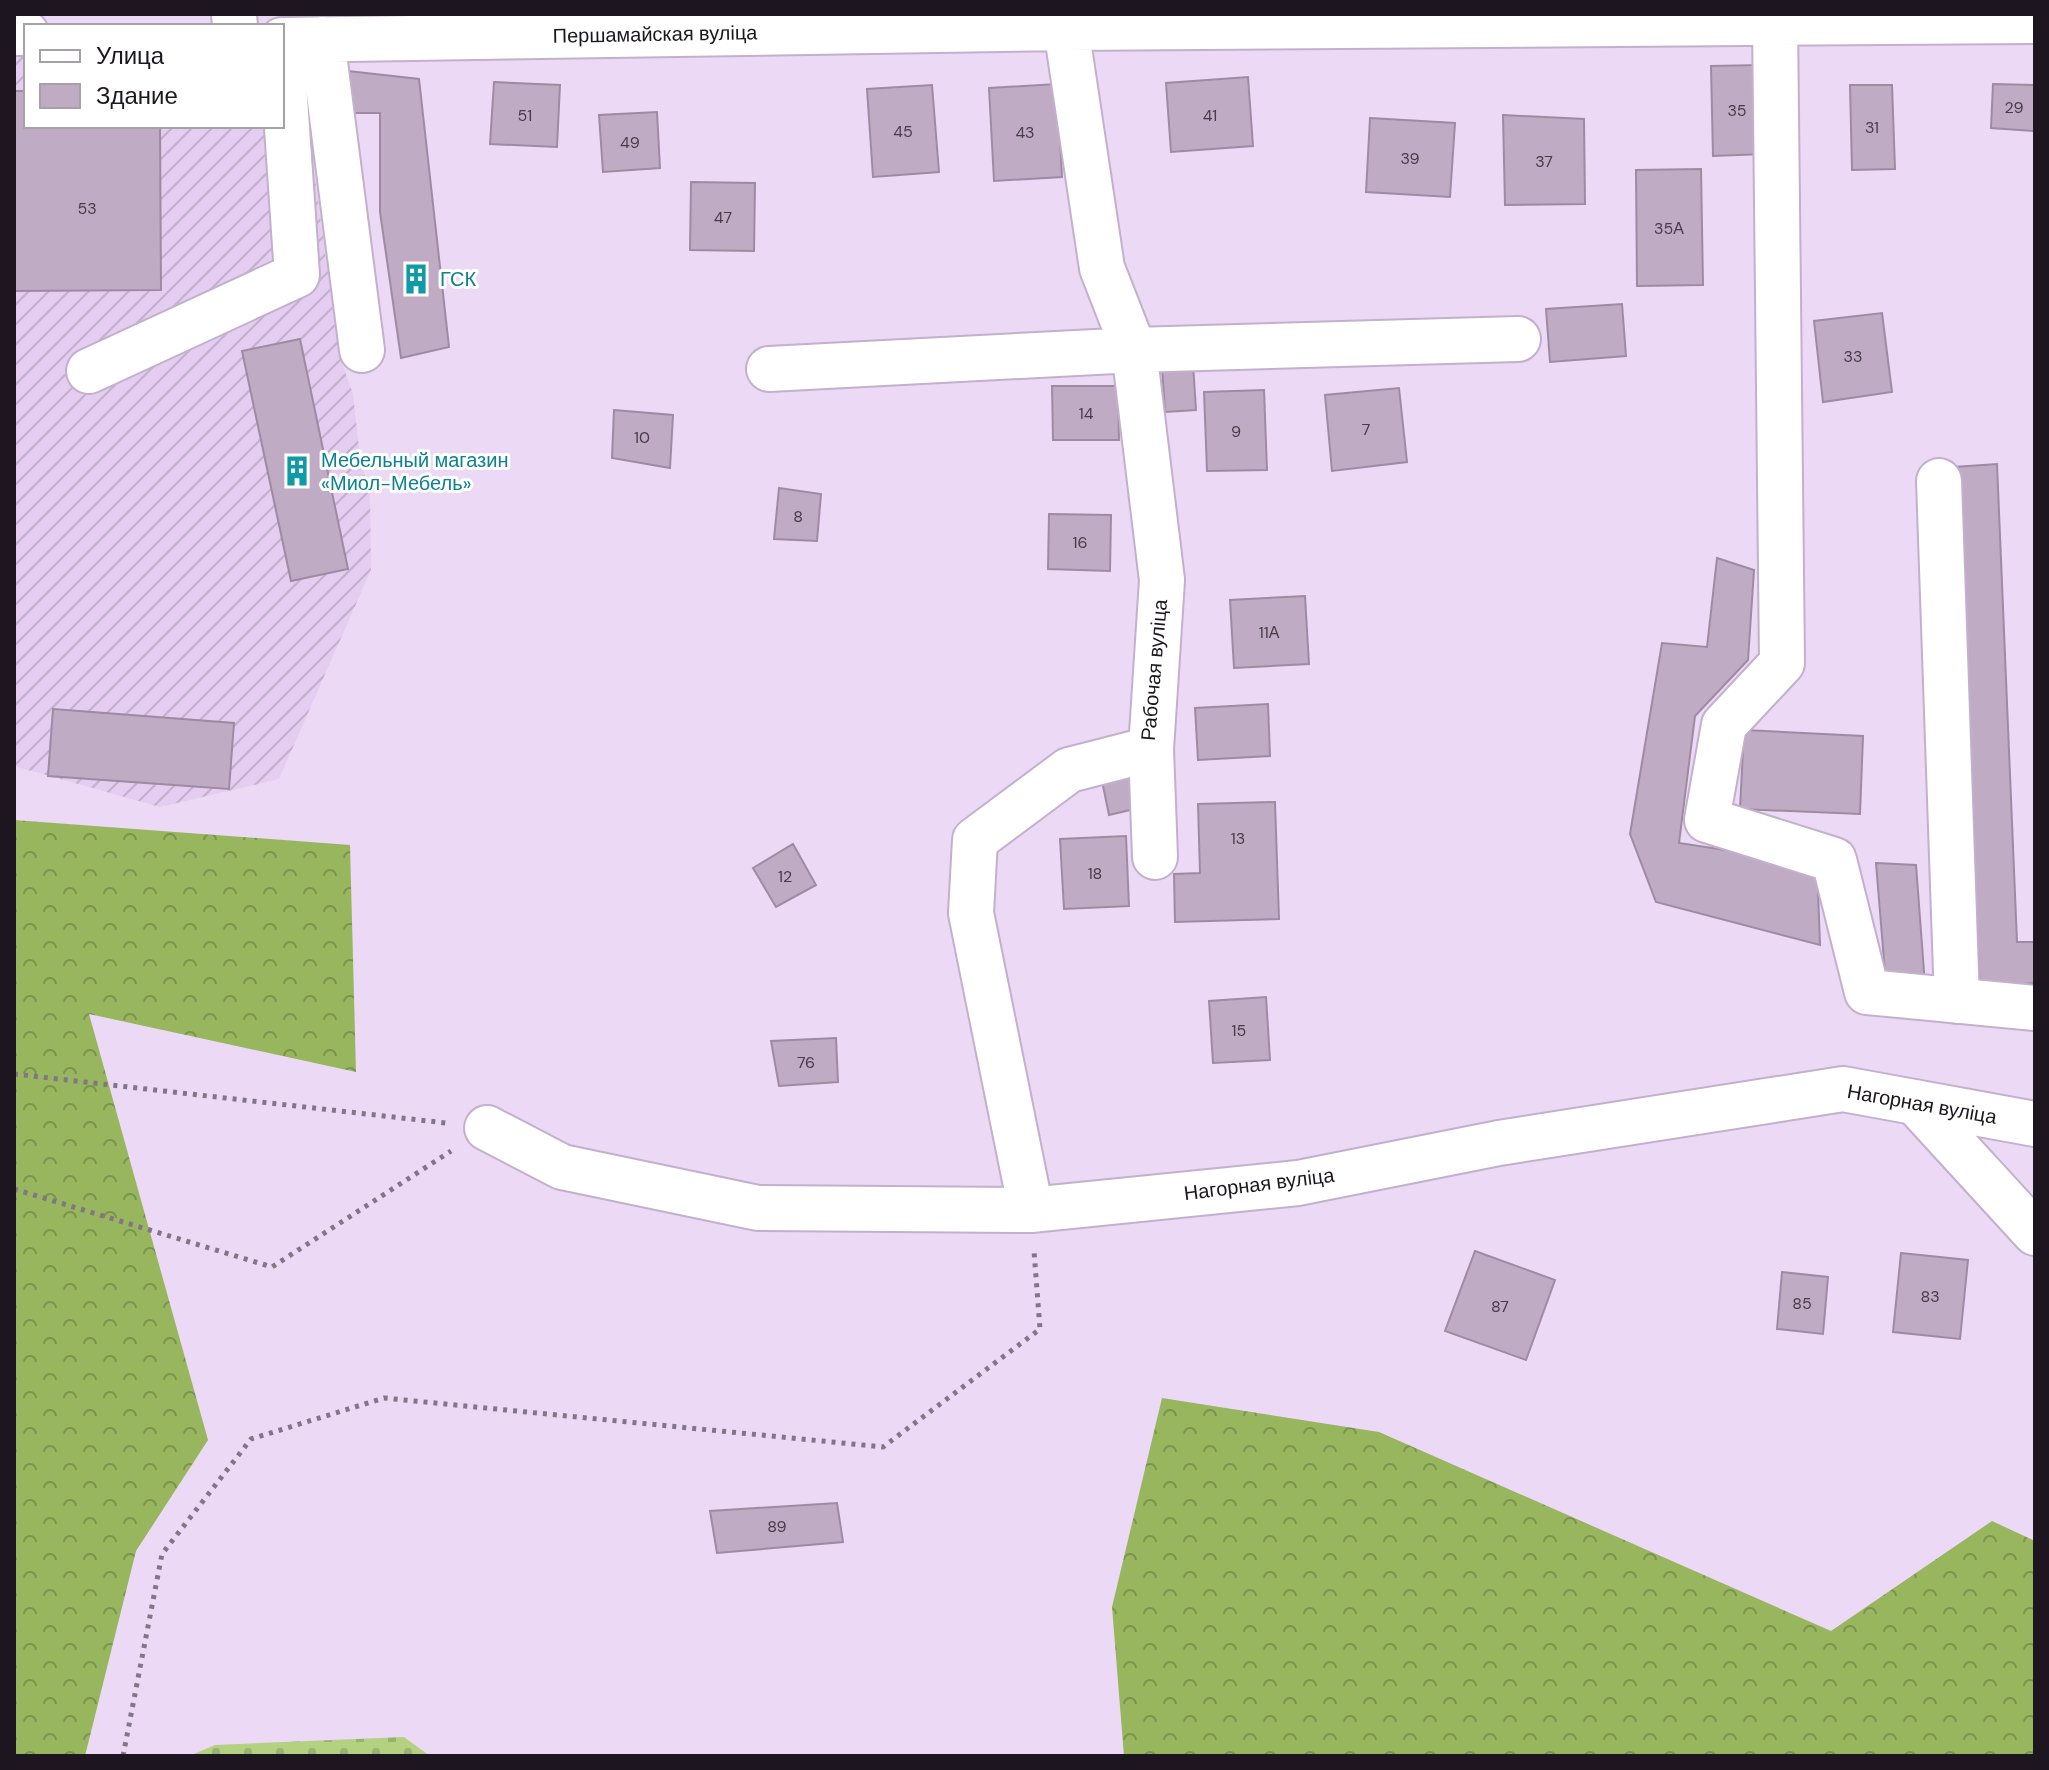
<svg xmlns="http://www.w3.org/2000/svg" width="2049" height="1770" font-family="'DM Sans',sans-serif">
	<defs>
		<pattern id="industrial-furrows" width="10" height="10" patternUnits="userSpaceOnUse" patternTransform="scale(2)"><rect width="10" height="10" fill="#e4cdf0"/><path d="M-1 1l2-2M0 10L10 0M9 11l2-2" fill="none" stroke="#c3afce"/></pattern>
		<pattern id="forest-crowns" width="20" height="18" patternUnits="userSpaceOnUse" patternTransform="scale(2)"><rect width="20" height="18" fill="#98b65e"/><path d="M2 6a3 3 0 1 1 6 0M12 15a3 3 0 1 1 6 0" fill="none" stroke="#7b934d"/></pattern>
		<pattern id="cemetery-stones" width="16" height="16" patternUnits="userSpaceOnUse" patternTransform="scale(2)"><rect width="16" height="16" fill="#b4d081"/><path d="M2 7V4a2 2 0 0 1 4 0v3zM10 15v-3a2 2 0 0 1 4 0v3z" fill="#9ab26f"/></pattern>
	</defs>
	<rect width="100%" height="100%" fill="#ecd9f6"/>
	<path fill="url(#industrial-furrows)" d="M14 50H26V126H282L299 60 339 355 353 394 360 458 370 495 371 570 279 779 160 807 14 766Z"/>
	<path fill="url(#forest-crowns)" d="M14 820 350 845 356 1072 89 1014 208 1440 136 1551 85 1756H14Z
		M1162 1398 1379 1432 1831 1631 1992 1521 2035 1541V1756H1124L1112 1607Z"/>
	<path fill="url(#cemetery-stones)" d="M404 1737 430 1756H189L215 1745Z"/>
	<path fill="#c0abc5" stroke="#9f8aa3" stroke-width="2" d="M1761 65 1763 154 1713 156 1711 66Z
		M348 71 419 79 449 347 401 358 380 212V113H349Z
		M1248 77 1253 146 1171 152 1166 83Z
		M494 82 560 85 557 147 490 144Z
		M1057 84 1062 177 994 181 989 88Z
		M1993 84 2035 85V131L1991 128Z
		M932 85 939 172 873 177 867 89Z
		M1850 85H1892L1895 169 1852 170Z
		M14 91H26V126H160L161 290 14 291Z
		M657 112 660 168 603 172 599 115Z
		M1503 115 1584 119 1585 204 1505 205Z
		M1370 118 1455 123 1450 197 1366 192Z
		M1701 169 1703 285 1637 286 1636 170Z
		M691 182 755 183 754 251 690 250Z
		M1622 304 1626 356 1550 362 1546 309Z
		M1882 313 1892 392 1823 402 1814 321Z
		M300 339 348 569 291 581 242 351Z
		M1193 364 1196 410 1165 412 1162 366Z
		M1052 386H1118L1119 440H1053Z
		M1399 388 1407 462 1332 471 1325 395Z
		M1264 390 1267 470 1207 471 1204 392Z
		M614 410 673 415 670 468 612 458Z
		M1997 464 2017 942H2035V983L1980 988 1954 467Z
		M779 488 821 494 817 541 774 539Z
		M1049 514 1111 515 1110 571 1048 569Z
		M1717 558 1754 570 1748 660 1695 716 1679 843 1817 864 1820 945 1656 902 1630 834 1662 643 1707 647Z
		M1305 596 1309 664 1234 668 1230 600Z
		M1268 704 1270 756 1198 760 1195 708Z
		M53 709 234 723 229 789 48 776Z
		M1744 730 1863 736 1860 814 1740 809Z
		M1132 774 1139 808 1109 815 1102 781Z
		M1275 802 1279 919 1175 922 1174 874 1200 873 1198 804Z
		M1126 836 1129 906 1064 909 1060 839Z
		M793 844 816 885 776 907 753 868Z
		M1876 863 1916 865 1925 985H1886Z
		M1266 997 1270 1060 1213 1063 1209 1001Z
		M836 1038 838 1082 779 1086 771 1041Z
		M1475 1251 1555 1280 1526 1360 1445 1331Z
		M1901 1253 1968 1260 1960 1339 1893 1332Z
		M1782 1272 1828 1277 1823 1334 1777 1329Z
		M837 1503 843 1542 717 1553 710 1511Z"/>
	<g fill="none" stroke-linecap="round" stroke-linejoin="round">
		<g stroke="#c2b0cc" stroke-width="48">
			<path id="minor" d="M234 14 235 26
				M1775 21 1782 663 1724 725 1707 820 1834 860 1867 992 2035 1008
				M14 33H26
				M322 39 362 350
				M282 40 1066 28 2035 21
				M769 369 1134 350 1518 339
				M89 371 297 275 282 54
				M1939 481 1957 1001
				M1151 749 1155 857
				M1915 1102 2035 1233
				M487 1128 562 1167 758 1208 1031 1210 1298 1183 1499 1143 1843 1089 2035 1124
				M1031 1210 971 913 975 840 1069 770 1151 749 1162 580 1134 350 1102 268 1066 28"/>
		</g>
		<path stroke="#827588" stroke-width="5" stroke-dasharray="4 6" stroke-linecap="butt" d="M14 1074 446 1123
			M14 1189 272 1267 451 1151
			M123 1756 162 1554 251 1439 384 1398 883 1447 1040 1329 1034 1251"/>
		<use href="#minor" stroke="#fff" stroke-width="44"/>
	</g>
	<defs>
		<g id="building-bare" transform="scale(2.4)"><path d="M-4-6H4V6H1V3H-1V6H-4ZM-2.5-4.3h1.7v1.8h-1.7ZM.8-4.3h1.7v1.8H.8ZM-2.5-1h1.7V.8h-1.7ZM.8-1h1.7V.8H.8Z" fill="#0f9aa8" stroke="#fff" stroke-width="2.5" paint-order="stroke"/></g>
	</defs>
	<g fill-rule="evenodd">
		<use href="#building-bare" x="416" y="279"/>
		<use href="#building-bare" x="297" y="471"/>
	</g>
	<g text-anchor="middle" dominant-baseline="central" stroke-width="6" stroke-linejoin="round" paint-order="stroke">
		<g font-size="16" fill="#463b49">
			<text x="2014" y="107">29</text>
			<text x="1737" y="110">35</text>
			<text x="525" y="115">51</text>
			<text x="1210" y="115">41</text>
			<text x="1872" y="127">31</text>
			<text x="903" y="131">45</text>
			<text x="1025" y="132">43</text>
			<text x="630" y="142">49</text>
			<text x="1410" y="158">39</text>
			<text x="1544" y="161">37</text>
			<text x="87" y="208">53</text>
			<text x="723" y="217">47</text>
			<text x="1669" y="228">35А</text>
			<text x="1853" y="356">33</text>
			<text x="1086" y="413">14</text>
			<text x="1366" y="429">7</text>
			<text x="1236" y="431">9</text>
			<text x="642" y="437">10</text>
			<text x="798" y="516">8</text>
			<text x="1080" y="542">16</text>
			<text x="1269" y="632">11А</text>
			<text x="1238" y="838">13</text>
			<text x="1095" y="873">18</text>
			<text x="785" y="876">12</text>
			<text x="1239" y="1030">15</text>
			<text x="806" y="1062">76</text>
			<text x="1930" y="1296">83</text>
			<text x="1802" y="1303">85</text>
			<text x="1500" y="1306">87</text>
			<text x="777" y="1526">89</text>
		</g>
		<g font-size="20" fill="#1d1620" stroke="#fff">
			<text transform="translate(655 34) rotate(-1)">Першамайская вуліца</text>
			<text transform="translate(1154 670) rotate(-85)">Рабочая вуліца</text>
			<text transform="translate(1922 1104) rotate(10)">Нагорная вуліца</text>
			<text transform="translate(1259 1184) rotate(-7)">Нагорная вуліца</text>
		</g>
		<g font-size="20" fill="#0d838f" stroke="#fff" text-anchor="start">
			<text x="440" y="279">ГСК</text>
			<text x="321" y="460">Мебельный магазин<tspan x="321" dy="23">«Миол-Мебель»</tspan></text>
		</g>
	</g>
	<rect width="2049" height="1770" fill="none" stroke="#1d1620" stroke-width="32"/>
	<rect x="24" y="24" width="260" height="104" fill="#ffffff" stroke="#a5a2a6" stroke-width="2"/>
	<rect x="40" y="50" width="40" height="12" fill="#ffffff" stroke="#a5a2a6" stroke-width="2"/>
	<text x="96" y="64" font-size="24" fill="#1d1620">Улица</text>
	<rect x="40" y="84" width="40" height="24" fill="#c0abc5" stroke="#a5a2a6" stroke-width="2"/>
	<text x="96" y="104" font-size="24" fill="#1d1620">Здание</text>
</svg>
